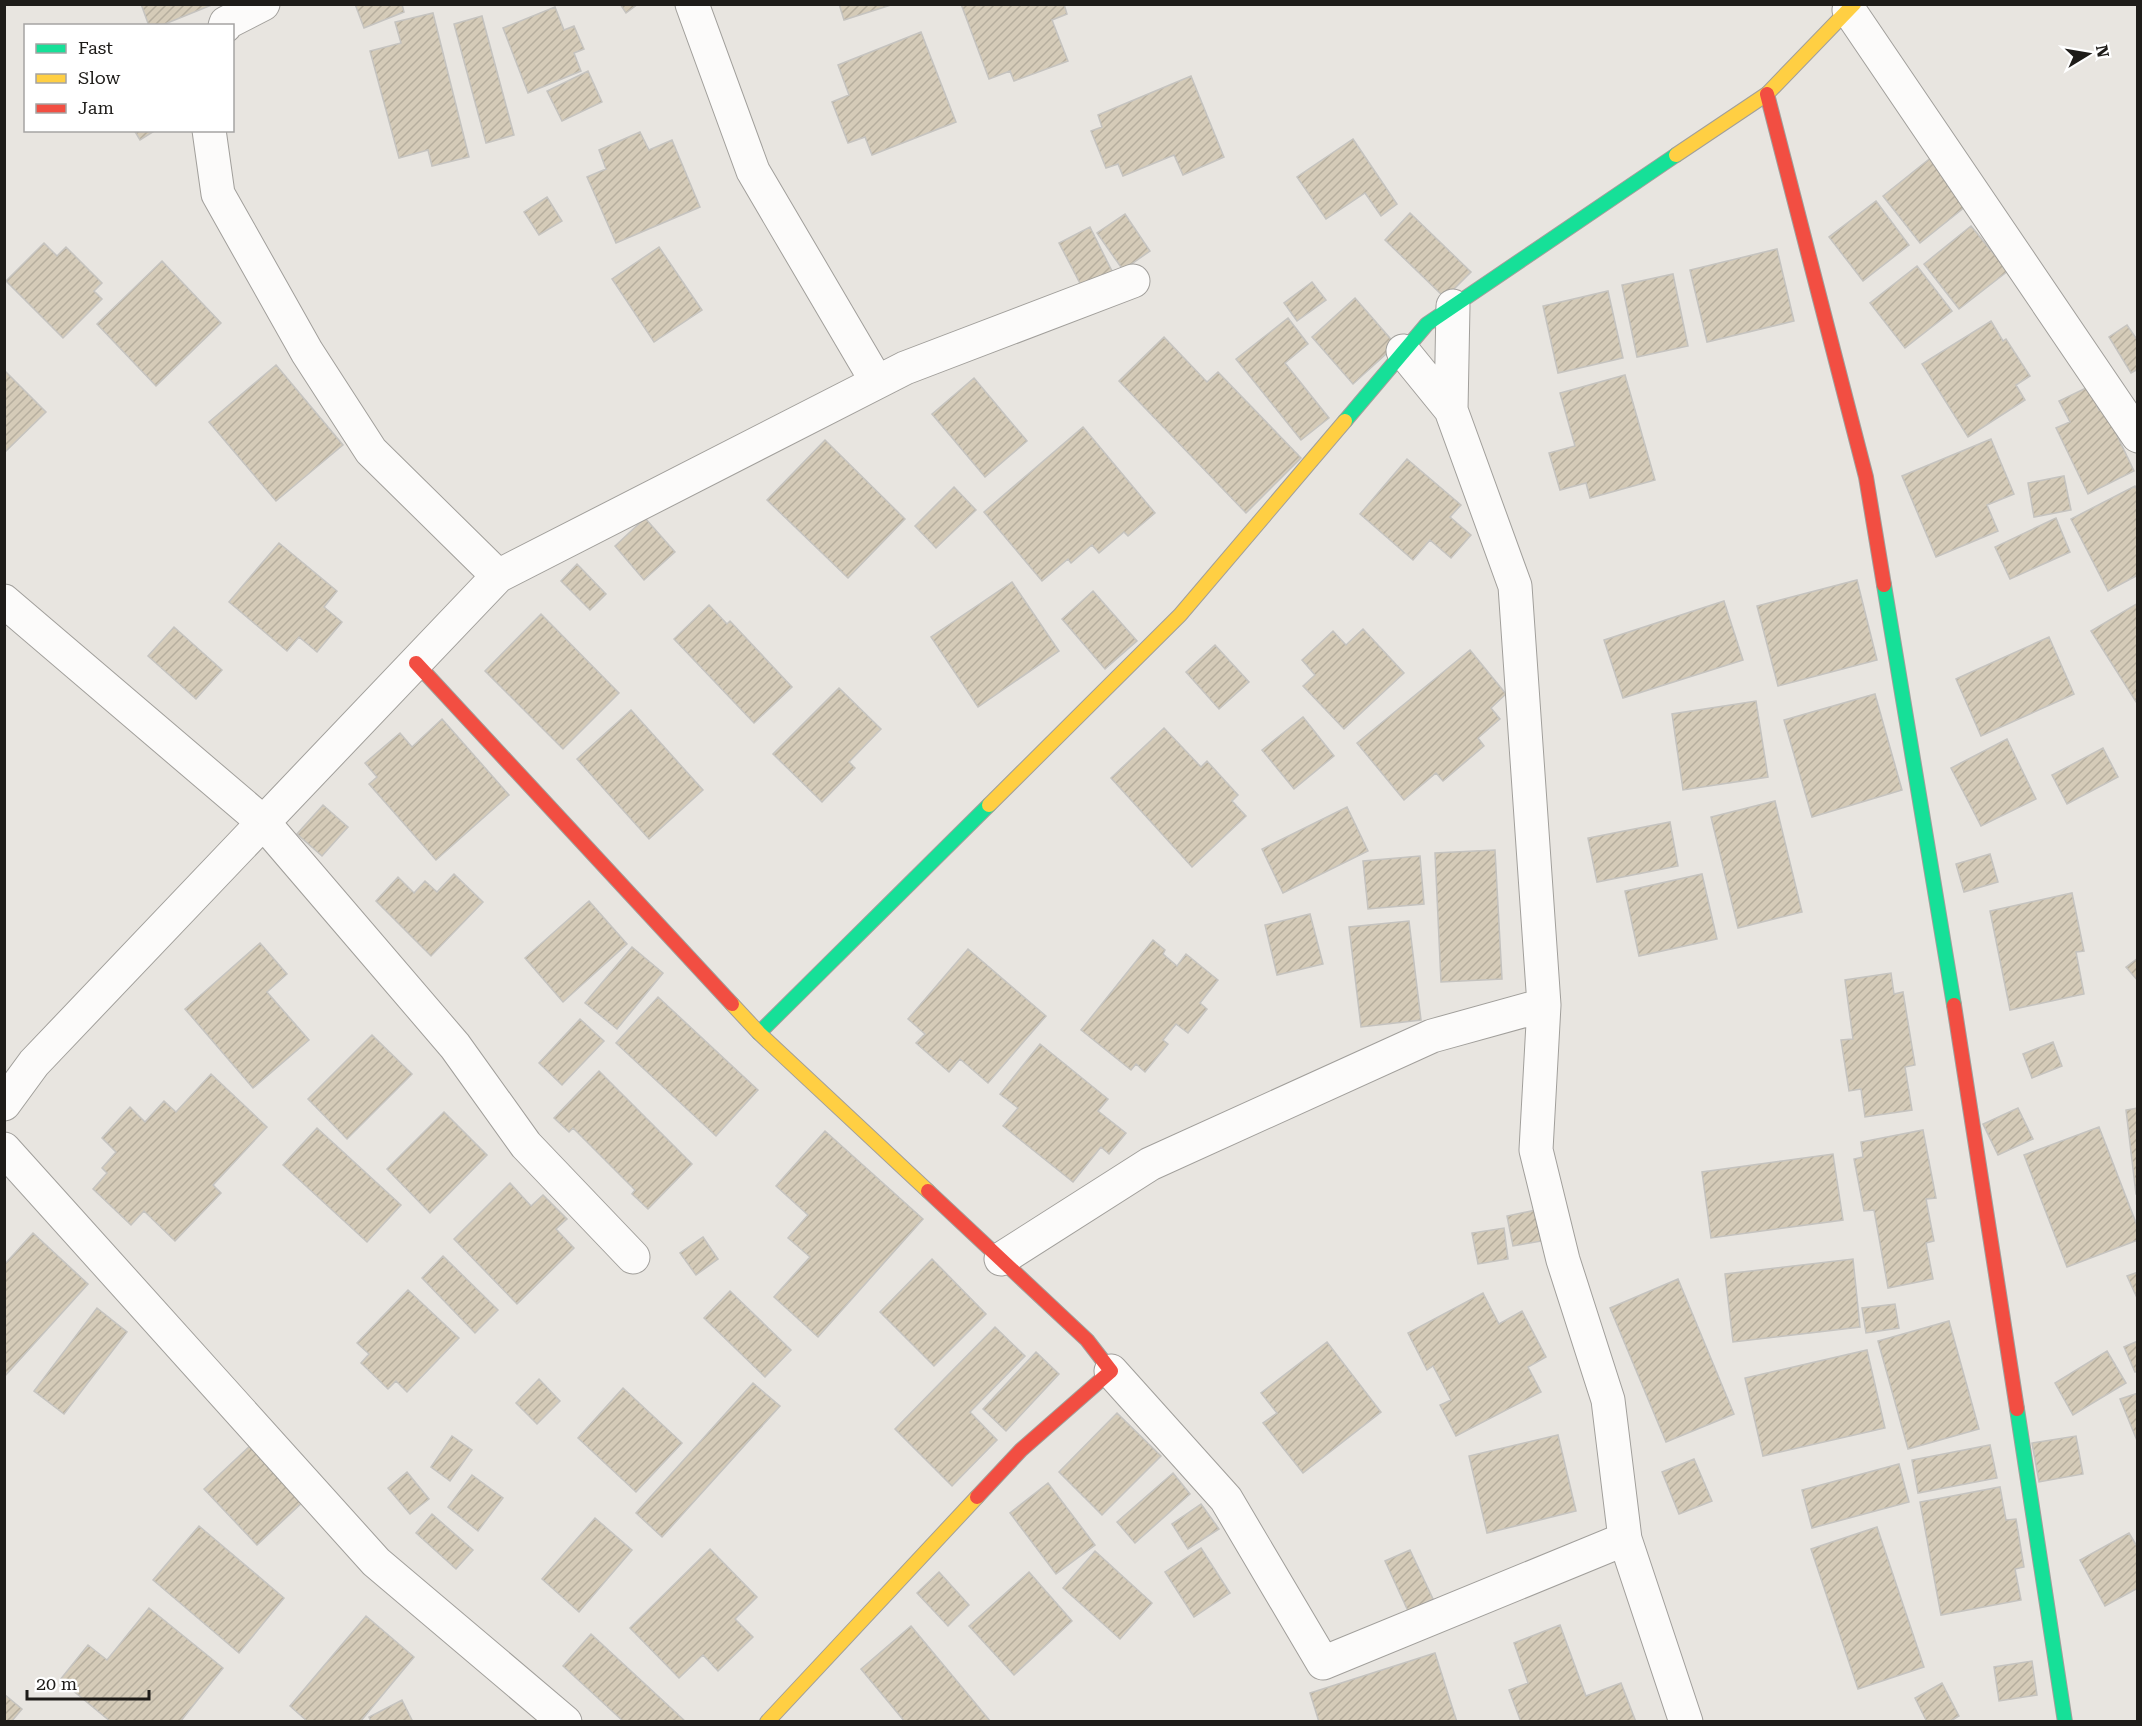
<svg xmlns="http://www.w3.org/2000/svg" width="2142" height="1726" font-family="'Roboto Serif',serif">
	<defs>
		<pattern id="building-hatch" width="6" height="6" patternUnits="userSpaceOnUse" patternTransform="scale(1.5)"><rect width="6" height="6" fill="#d5cbb8"/><path d="M-1 1l2-2M0 6l6-6M5 7l2-2" fill="none" stroke="#b6ae9e"/></pattern>
	</defs>
	<rect width="100%" height="100%" fill="#e8e5e0"/>
	<path fill="url(#building-hatch)" stroke="#c5c3bf" stroke-width="1.5" d="M141 4H214L160 26H149Z
		M355 4H402L404 12 364 28Z
		M620 4H638L626 13Z
		M839 4H894L844 20Z
		M961 4H1064L1067 14 1052 20 1068 61 1014 81 1010 71 989 79Z
		M555 7 564 30 574 26 584 49 574 53 581 71 528 93 503 28Z
		M433 13 469 157 432 166 428 150 399 158 370 51 401 43 395 22Z
		M482 16 514 135 486 143 454 24Z
		M921 32 956 122 872 155 865 137 848 143 832 102 849 95 838 65Z
		M588 71 602 102 562 121 547 91Z
		M1191 76 1224 157 1183 175 1174 155 1123 176 1118 164 1106 168 1091 131 1102 127 1098 115Z
		M134 130H156L140 140Z
		M640 132 649 150 672 140 700 207 616 243 587 177 606 169 599 150Z
		M1353 139 1397 204 1381 216 1365 193 1326 219 1297 177Z
		M1933 156 1970 203 1920 243 1883 196Z
		M547 197 562 221 539 235 524 212Z
		M1876 201 1909 245 1863 281 1829 237Z
		M1410 213 1471 272 1445 298 1385 240Z
		M1125 214 1150 251 1123 270 1097 233Z
		M1971 226 2008 271 1959 309 1924 264Z
		M1090 227 1114 275 1084 291 1059 243Z
		M44 243 57 256 66 247 102 283 94 291 102 299 63 338 6 281Z
		M659 247 702 310 654 342 612 279Z
		M1777 249 1794 321 1707 342 1690 270Z
		M162 261 221 323 156 386 97 324Z
		M1917 266 1952 311 1905 348 1870 303Z
		M1673 274 1688 346 1637 357 1622 285Z
		M1312 282 1326 300 1297 321 1284 303Z
		M1608 291 1623 358 1558 373 1543 306Z
		M1355 298 1396 345 1353 384 1312 337Z
		M1288 318 1308 344 1285 363 1329 418 1301 440 1236 359Z
		M1991 321 2003 341 2006 339 2030 376 2016 385 2025 400 1968 437 1922 364Z
		M2127 325 2138 341V369L2131 373 2109 337Z
		M1164 337 1207 382 1218 372 1301 458 1246 513 1119 381Z
		M276 365 343 445 276 501 209 422Z
		M4 370 46 412 4 453Z
		M1625 375 1655 480 1590 498 1586 483 1560 490 1549 453 1575 446 1560 393Z
		M974 378 1027 441 985 477 932 414Z
		M2088 387 2099 410 2104 408 2134 471 2088 494 2056 428 2070 422 2059 401Z
		M1083 427 1155 513 1128 536 1124 532 1099 553 1092 545 1071 563 1068 559 1042 581 984 512Z
		M1991 439 2014 494 1987 505 1998 531 1936 557 1902 476Z
		M825 440 905 519 848 578 767 500Z
		M1407 459 1461 505 1450 517 1471 535 1451 558 1430 540 1413 560 1360 514Z
		M2064 476 2071 510 2034 517 2028 483Z
		M2135 486 2138 492V575L2108 591 2071 519Z
		M954 487 976 510 936 548 915 526Z
		M645 518 675 552 644 580 615 546Z
		M2056 518 2070 552 2010 579 1995 547Z
		M279 543 337 591 324 607 342 622 317 652 299 637 287 651 229 602Z
		M577 564 606 594 590 610 561 581Z
		M1857 580 1877 660 1778 686 1757 606Z
		M1012 582 1059 651 978 707 931 637Z
		M1093 591 1137 641 1105 669 1062 619Z
		M1724 601 1743 660 1623 698 1604 640Z
		M2138 603V705L2091 631Z
		M709 605 727 624 730 621 792 687 754 723 674 639Z
		M541 614 619 693 563 749 485 671Z
		M174 627 222 670 196 699 148 656Z
		M1363 629 1404 673 1344 729 1303 686 1315 675 1302 660 1333 631 1346 645Z
		M2049 637 2074 694 1981 736 1956 679Z
		M1215 645 1249 682 1219 709 1186 672Z
		M1470 650 1506 694 1491 708 1500 719 1478 738 1484 746 1443 781 1436 773 1404 800 1357 743Z
		M839 688 881 729 849 762 855 768 822 802 773 754Z
		M1875 694 1902 790 1812 817 1784 720Z
		M1756 701 1768 777 1683 790 1672 714Z
		M631 710 703 790 649 839 577 759Z
		M1303 717 1334 756 1294 789 1262 750Z
		M442 719 509 795 436 860 369 784 377 777 365 763 400 733 412 747Z
		M1164 728 1201 767 1207 761 1238 795 1232 801 1246 816 1192 867 1111 778Z
		M2007 739 2036 799 1981 826 1951 768Z
		M2103 748 2118 777 2067 804 2052 775Z
		M1775 801 1802 912 1738 928 1711 817Z
		M323 805 348 827 322 856 297 834Z
		M1347 807 1368 851 1283 893 1262 849Z
		M1670 822 1678 866 1597 882 1588 838Z
		M1495 850 1502 979 1441 982 1435 853Z
		M1990 854 1998 882 1964 892 1956 864Z
		M1420 856 1424 904 1368 909 1363 861Z
		M454 874 483 902 431 956 376 901 398 877 414 893 425 881 437 892Z
		M1702 874 1717 939 1639 956 1625 891Z
		M2072 893 2084 951 2076 952 2084 994 2010 1010 1990 911Z
		M589 901 627 944 563 1002 525 958Z
		M1310 914 1323 964 1277 975 1265 925Z
		M1409 921 1421 1020 1361 1027 1349 927Z
		M1153 940 1165 950 1163 954 1177 966 1186 954 1218 980 1200 1003 1207 1009 1188 1033 1176 1024 1163 1040 1168 1044 1145 1072 1136 1064 1131 1070 1081 1030Z
		M260 943 287 974 267 992 309 1040 253 1088 185 1009Z
		M632 947 663 973 617 1029 585 1003Z
		M968 949 1046 1016 988 1083 960 1059 949 1072 916 1043 925 1034 908 1019Z
		M2138 958V981L2126 967Z
		M1891 973 1894 994 1903 992 1915 1065 1905 1067 1912 1110 1865 1117 1861 1089 1849 1091 1841 1040 1853 1039 1845 980Z
		M658 997 758 1090 716 1136 616 1043Z
		M580 1019 604 1041 562 1085 539 1063Z
		M372 1035 412 1074 347 1139 308 1099Z
		M2053 1042 2062 1066 2032 1078 2023 1054Z
		M1040 1044 1108 1099 1098 1111 1126 1133 1109 1154 1101 1147 1073 1182 1003 1126 1018 1108 1000 1094Z
		M599 1071 692 1164 648 1209 632 1194 635 1190 573 1128 569 1132 554 1118Z
		M211 1074 267 1127 213 1185 221 1193 175 1241 144 1211 131 1225 93 1189 107 1173 102 1168 116 1152 102 1138 130 1107 145 1122 164 1101 176 1112Z
		M2018 1108 2033 1139 1998 1155 1983 1124Z
		M2138 1108V1194H2136L2126 1110Z
		M444 1112 487 1155 430 1213 387 1169Z
		M2099 1127 2138 1228V1240L2067 1267 2024 1155Z
		M317 1128 401 1205 367 1242 283 1165Z
		M1923 1130 1936 1198 1926 1199 1934 1241 1926 1243 1933 1279 1888 1288 1874 1210 1864 1211 1854 1159 1863 1157 1861 1142Z
		M825 1131 923 1219 818 1337 774 1297 810 1257 788 1238 808 1215 776 1186Z
		M1833 1154 1843 1220 1711 1238 1702 1172Z
		M510 1183 531 1206 543 1195 567 1219 556 1229 574 1248 517 1304 454 1239Z
		M1536 1210 1542 1241 1513 1246 1507 1216Z
		M1504 1228 1508 1259 1478 1264 1472 1233Z
		M33 1233 88 1284 4 1377V1265Z
		M703 1237 718 1259 696 1275 680 1253Z
		M443 1256 498 1310 475 1333 422 1278Z
		M932 1259 986 1314 934 1366 880 1312Z
		M1853 1259 1860 1327 1733 1342 1725 1274Z
		M2138 1272V1300L2127 1276Z
		M1678 1279 1734 1414 1666 1442 1610 1308Z
		M408 1290 459 1338 407 1392 396 1381 388 1389 361 1363 369 1354 357 1343Z
		M730 1291 791 1350 765 1377 704 1318Z
		M1483 1293 1499 1324 1522 1311 1546 1357 1528 1367 1541 1392 1456 1436 1440 1405 1451 1400 1433 1366 1427 1370 1408 1333Z
		M1895 1304 1899 1328 1866 1333 1862 1308Z
		M97 1308 127 1332 64 1414 34 1391Z
		M1949 1321 1979 1429 1908 1449 1878 1341Z
		M995 1327 1025 1356 970 1412 997 1440 952 1486 895 1429Z
		M2138 1341V1371L2135 1372 2124 1347Z
		M1327 1342 1381 1412 1303 1473 1263 1423 1277 1413 1261 1393Z
		M1867 1350 1885 1428 1763 1456 1745 1378Z
		M2107 1351 2126 1383 2073 1415 2055 1383Z
		M1036 1352 1059 1374 1006 1431 983 1409Z
		M539 1379 560 1401 537 1424 516 1403Z
		M753 1383 780 1406 662 1537 636 1513Z
		M623 1388 682 1443 636 1492 578 1438Z
		M2138 1393V1443L2120 1399Z
		M1117 1413 1161 1456 1102 1515 1059 1472Z
		M1558 1435 1576 1511 1487 1533 1469 1456Z
		M452 1436 472 1450 450 1481 431 1467Z
		M2076 1436 2083 1474 2039 1482 2032 1443Z
		M253 1443 306 1499 257 1545 204 1489Z
		M1990 1445 1997 1478 1918 1493 1912 1460Z
		M1694 1459 1712 1501 1679 1514 1662 1472Z
		M1899 1464 1909 1502 1812 1528 1802 1490Z
		M407 1472 429 1499 410 1514 388 1488Z
		M1173 1473 1190 1494 1135 1543 1117 1522Z
		M472 1475 503 1498 478 1531 448 1507Z
		M1048 1483 1095 1545 1056 1574 1010 1513Z
		M2000 1487 2006 1520 2016 1519 2024 1567 2015 1569 2021 1600 1941 1615 1920 1502Z
		M1201 1504 1219 1529 1188 1549 1172 1524Z
		M432 1514 473 1550 456 1569 416 1533Z
		M595 1518 632 1550 579 1612 542 1579Z
		M199 1526 284 1598 239 1653 153 1580Z
		M1877 1527 1924 1667 1858 1689 1811 1549Z
		M2129 1533 2138 1548V1588L2105 1606 2080 1560Z
		M1201 1548 1230 1593 1194 1617 1165 1572Z
		M710 1549 757 1597 735 1619 753 1637 718 1671 703 1655 679 1678 630 1628Z
		M1410 1550 1433 1599 1408 1611 1385 1561Z
		M1095 1551 1152 1603 1120 1639 1063 1588Z
		M939 1572 969 1605 948 1626 917 1593Z
		M1029 1572 1072 1621 1014 1675 969 1626Z
		M149 1608 223 1668 180 1722H111L60 1680 88 1645 107 1660Z
		M366 1616 414 1657 360 1722H308L290 1706Z
		M1560 1625 1586 1696 1621 1683 1636 1722H1521L1509 1690 1528 1683 1514 1643Z
		M911 1626 991 1722H905L861 1669Z
		M591 1634 686 1722H624L563 1666Z
		M1435 1653 1457 1722H1319L1310 1693Z
		M2032 1661 2037 1695 1999 1701 1994 1667Z
		M1942 1683 1959 1716 1949 1722H1927L1915 1698Z
		M4 1694 22 1709 11 1722H4Z
		M402 1700 413 1722H371L369 1717Z"/>
	<g fill="none" stroke-linecap="round" stroke-linejoin="round">
		<g stroke="#a19f9b" stroke-width="35">
			<path id="street" d="M692 4 753 171 877 382
				M1849 10 2138 436
				M225 26 226 23 263 4
				M209 130 218 194 307 352 371 451 498 576
				M1453 306 1451 410 1515 586 1544 1005 1536 1150 1563 1260 1608 1400 1625 1539 1686 1722
				M1403 351 1451 410
				M4 601 263 822 455 1046 526 1145 633 1257
				M4 1104 34 1063 498 576 905 368 1133 281
				M4 1149 376 1562 565 1722
				M1001 1259 1150 1164 1432 1036 1544 1005
				M1111 1371 1226 1499 1323 1663 1625 1539"/>
		</g>
		<g stroke="#a19f9b" stroke-width="16">
			<path id="fast" d="M1345 421 1427 324 1676 155
				M1884 585 1954 1005
				M759 1033 989 805
				M2017 1409 2065 1722"/>
		</g>
		<g stroke="#a19f9b" stroke-width="16">
			<path id="slow" d="M1676 155 1767 94 1854 4
				M989 805 1180 615 1345 421
				M732 1004 759 1033 928 1191
				M767 1722 977 1497"/>
		</g>
		<g stroke="#a19f9b" stroke-width="16">
			<path id="jam" d="M1767 94 1866 477 1884 585
				M416 663 732 1004
				M1954 1005 2017 1409
				M928 1191 1087 1340 1111 1371 1021 1450 977 1497"/>
		</g>
		<use href="#street" stroke="#fcfbfa" stroke-width="33"/>
		<use href="#fast" stroke="#16e098" stroke-width="14"/>
		<use href="#slow" stroke="#ffcf43" stroke-width="14"/>
		<use href="#jam" stroke="#f24e42" stroke-width="14"/>
	</g>
	<rect width="2142" height="1726" fill="none" stroke="#1e1c19" stroke-width="12"/>
	<rect x="24" y="24" width="210" height="108" fill="#ffffff" stroke="#a5a4a3" stroke-width="1.5"/>
	<rect x="36" y="44" width="30" height="9" fill="#16e098" stroke="#a5a4a3" stroke-width="1.5"/>
	<text x="78" y="54" font-size="18" fill="#1e1c19">Fast</text>
	<rect x="36" y="74" width="30" height="9" fill="#ffcf43" stroke="#a5a4a3" stroke-width="1.5"/>
	<text x="78" y="84" font-size="18" fill="#1e1c19">Slow</text>
	<rect x="36" y="104" width="30" height="9" fill="#f24e42" stroke="#a5a4a3" stroke-width="1.5"/>
	<text x="78" y="114" font-size="18" fill="#1e1c19">Jam</text>
	<g transform="translate(2088 54) rotate(79)" stroke="#ffffff" stroke-width="4.5" paint-order="stroke">
	<path d="M0-4.5L10 22L0 15L-10 22Z" fill="#1e1c19"/>
	<text y="-9" font-size="16" font-weight="bold" text-anchor="middle" fill="#1e1c19">N</text>
	</g>
	<path d="M27 1690v9h122v-9" fill="none" stroke="#1e1c19" stroke-width="3"/>
	<text x="36" y="1690" font-size="18" fill="#1e1c19" stroke="#ffffff" stroke-width="4.5" paint-order="stroke">20 m</text>
</svg>
